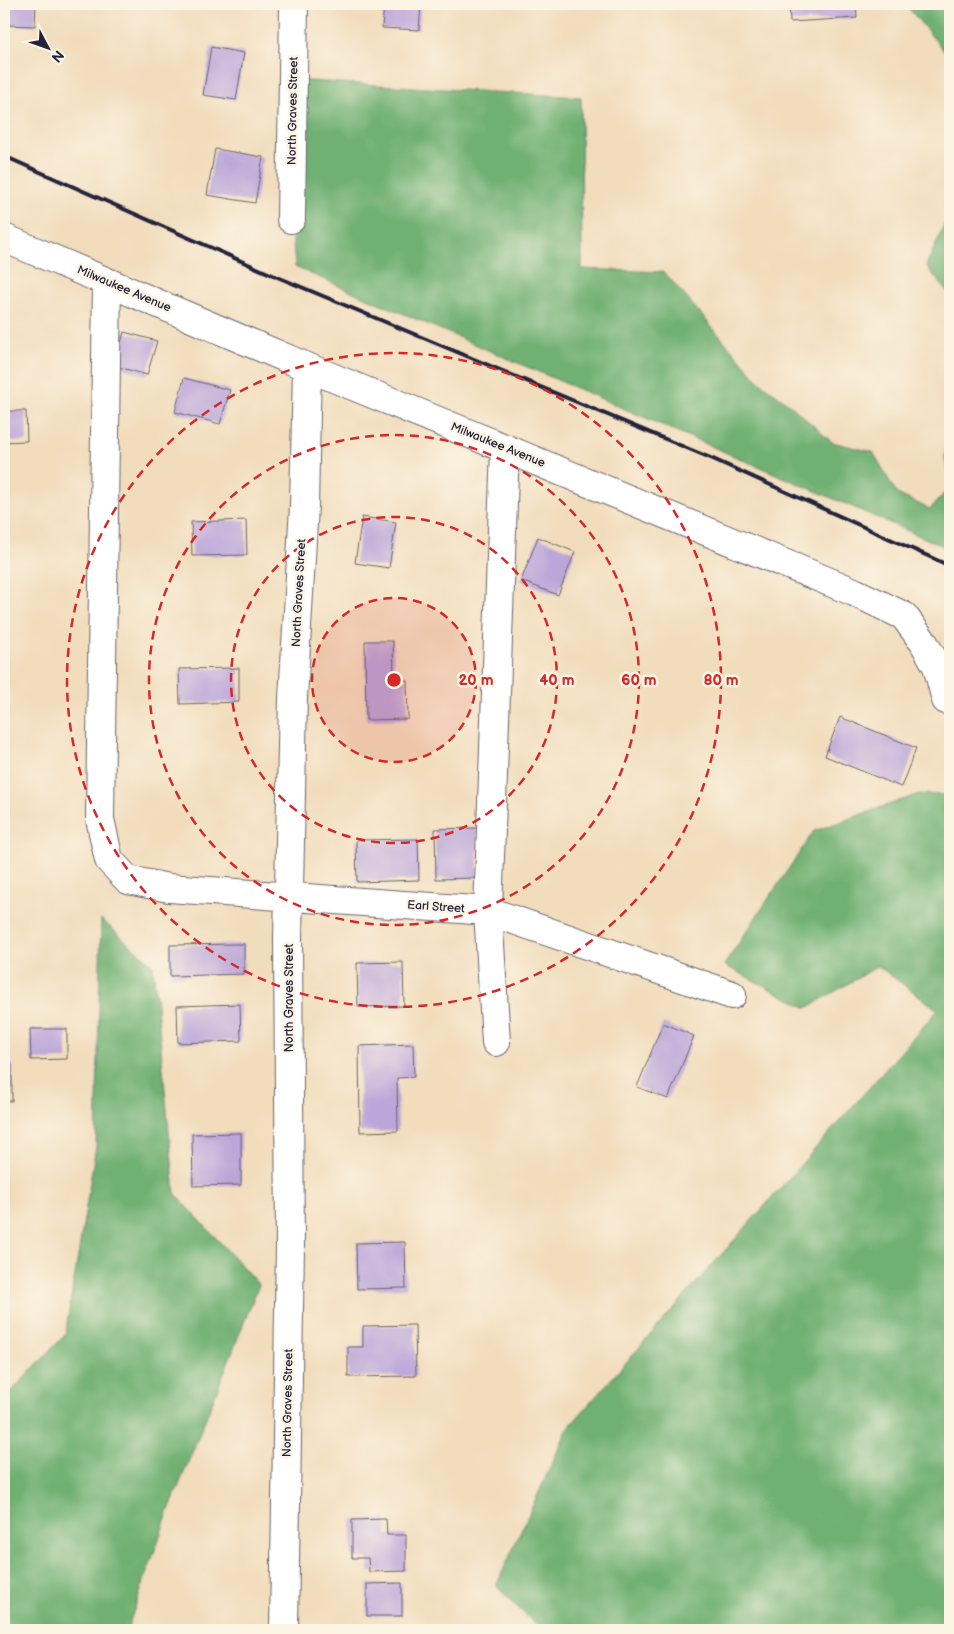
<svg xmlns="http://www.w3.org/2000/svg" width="954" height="1634" font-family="'Balsamiq Sans',sans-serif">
	<rect width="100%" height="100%" fill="#fcf5e5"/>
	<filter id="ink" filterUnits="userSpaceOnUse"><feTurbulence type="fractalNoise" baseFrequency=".02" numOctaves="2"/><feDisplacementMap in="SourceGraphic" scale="10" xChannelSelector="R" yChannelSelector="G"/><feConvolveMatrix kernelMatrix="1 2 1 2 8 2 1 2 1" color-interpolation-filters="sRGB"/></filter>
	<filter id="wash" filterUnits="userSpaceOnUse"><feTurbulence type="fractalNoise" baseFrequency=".0096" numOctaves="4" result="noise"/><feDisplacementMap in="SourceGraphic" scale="20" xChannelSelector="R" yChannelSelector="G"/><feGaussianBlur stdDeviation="1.12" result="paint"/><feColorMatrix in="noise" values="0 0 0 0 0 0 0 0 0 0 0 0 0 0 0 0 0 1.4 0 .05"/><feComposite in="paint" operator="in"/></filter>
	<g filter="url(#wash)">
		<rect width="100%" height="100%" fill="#f1dcbb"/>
		<path fill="#70b072" stroke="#496956" d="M905 4H950V65L945 52Z
			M293 80 581 97 582 269 664 272 760 382 789 404 832 442 873 452 897 494 930 509 950 487V549L295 267 291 219Z
			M950 212V295L926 266Z
			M950 365V477L945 460 947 402 944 375Z
			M919 794 950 795V1630H541L496 1586 568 1428 938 1010 878 966 807 1008 724 965 814 831Z
			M101 919 153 965 175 1193 259 1285 169 1510 127 1630H4V1399L65 1335 96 1146Z"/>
		<g id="blocks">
			<path fill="#bba6d9" d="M4 4H36L35 26 4 25Z
				M384 4H421L419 30 382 28Z
				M789 4H856L857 18 790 22Z
				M211 47 244 53 236 100 203 95Z
				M215 149 263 157 255 203 207 195Z
				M124 332 157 341 147 375 115 366Z
				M184 378 230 390 220 424 175 412Z
				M4 411H26L27 441 4 442Z
				M362 517 396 522 389 568 355 563Z
				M246 520 247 555 192 556 191 522Z
				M538 537 575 552 558 595 521 581Z
				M365 641H393L394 680H407L408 719 366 720Z
				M239 668V702L180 704 179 669Z
				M840 717 916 748 901 787 825 756Z
				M4 786H7L8 833H4Z
				M477 828 478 878 436 879 435 829Z
				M418 839 419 880 357 882 356 840Z
				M244 944V974L170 976V945Z
				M403 962 404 1006 358 1007 357 963Z
				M240 1004 241 1041 178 1043 177 1006Z
				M663 1023 694 1036 668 1099 637 1087Z
				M30 1029H67V1059L31 1060Z
				M413 1044 414 1077 397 1078 398 1131 360 1132 359 1046Z
				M4 1064H12V1101H4Z
				M241 1133V1185L193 1186 192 1134Z
				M405 1242 406 1288 357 1289 356 1243Z
				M4 1298H5L6 1321H4Z
				M415 1325 416 1376 348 1377V1347H363V1326Z
				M386 1519 387 1535H406V1571L369 1572 368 1558H352V1520Z
				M402 1583V1616H367V1584Z"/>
		</g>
	</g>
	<g filter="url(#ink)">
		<use href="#blocks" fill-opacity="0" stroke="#6a6368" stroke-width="1"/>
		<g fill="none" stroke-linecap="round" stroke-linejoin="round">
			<g stroke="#6a6368" stroke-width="30">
				<path id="minor" d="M291 219 294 4
					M4 238 307 367 854 592 904 616 924 643 937 666 946 700
					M107 282 100 819 109 860 128 880 169 888 488 911 732 995
					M496 1042 488 911 505 448
					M284 1630 290 1246 288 939 293 698 304 506 307 367"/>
			</g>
			<use href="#minor" stroke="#fff" stroke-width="28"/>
			<path stroke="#22223b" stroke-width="4" d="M4 156 275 276 713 459 950 566"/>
		</g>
	</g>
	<circle cx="394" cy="680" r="82" fill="#d62828" fill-opacity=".12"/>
	<g fill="none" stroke="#d62828" stroke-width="2.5" stroke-dasharray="9 6">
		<circle cx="394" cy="680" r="82"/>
		<circle cx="394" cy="680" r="163"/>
		<circle cx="394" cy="680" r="245"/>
		<circle cx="394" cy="680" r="327"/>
	</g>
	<g text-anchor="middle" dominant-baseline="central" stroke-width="5" stroke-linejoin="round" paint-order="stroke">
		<g font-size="12" fill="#22223b" stroke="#fcf5e5">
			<text transform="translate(293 111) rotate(-89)">North Graves Street</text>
			<text transform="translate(124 289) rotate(23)">Milwaukee Avenue</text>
			<text transform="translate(498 445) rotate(22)">Milwaukee Avenue</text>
			<text transform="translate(299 593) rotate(-87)">North Graves Street</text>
			<text transform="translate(436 907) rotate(4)">Earl Street</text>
			<text transform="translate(289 998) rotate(-90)">North Graves Street</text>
			<text transform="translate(288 1403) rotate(-89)">North Graves Street</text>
		</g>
	</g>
	<circle cx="394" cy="680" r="8" fill="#d62828" stroke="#fcf5e5" stroke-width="2.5"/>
	<g font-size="15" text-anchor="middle" font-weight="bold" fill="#d62828" stroke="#fcf5e5" stroke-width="5" stroke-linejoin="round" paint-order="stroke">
		<text x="476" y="685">20 m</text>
		<text x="557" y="685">40 m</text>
		<text x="639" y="685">60 m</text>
		<text x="721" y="685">80 m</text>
	</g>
	<rect width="954" height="1634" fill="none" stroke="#fcf5e5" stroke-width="20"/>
	<g transform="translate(48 48) rotate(131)" stroke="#fcf5e5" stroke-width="4" paint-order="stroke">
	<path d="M0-4L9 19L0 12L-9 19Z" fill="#22223b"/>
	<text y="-8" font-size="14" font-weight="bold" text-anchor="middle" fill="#22223b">N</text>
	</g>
</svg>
